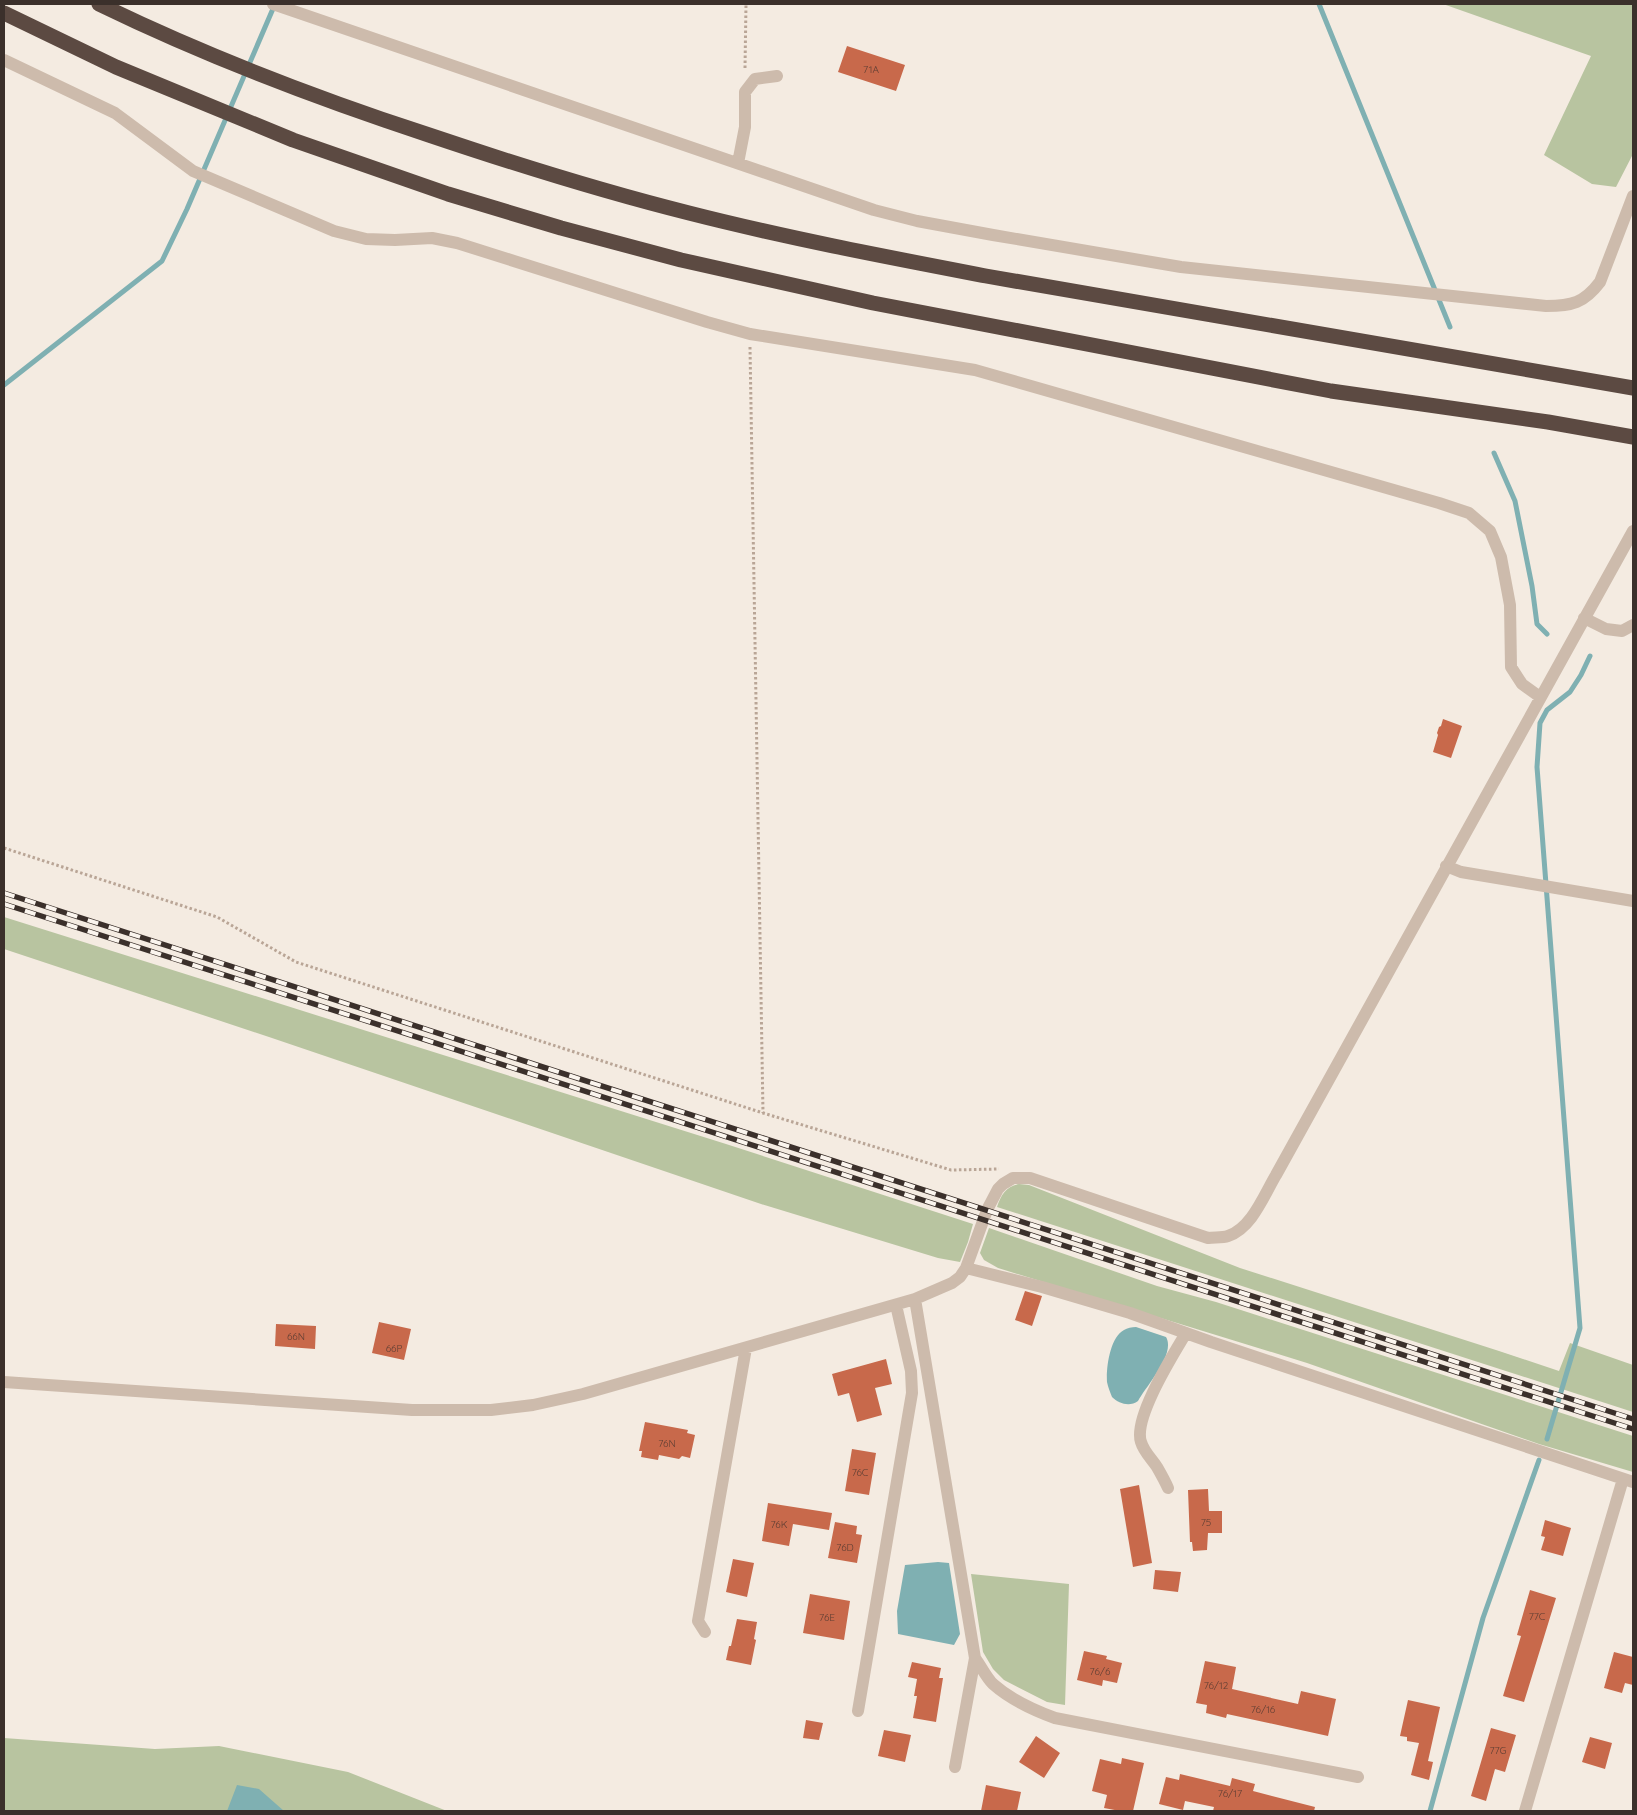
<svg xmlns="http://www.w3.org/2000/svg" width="1637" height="1815" font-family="Quicksand,sans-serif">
	<rect width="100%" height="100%" fill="#f4ebe1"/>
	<path fill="#b8c4a0" d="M1443 4H1633V154L1616 187 1592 184 1544 155 1591 56Z
		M4 917 726 1144 973 1224 968 1242 960 1262 938 1258 761 1204 269 1037 4 949Z
		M1019 1184 1029 1185 1240 1268 1499 1351 1559 1371 1570 1343 1633 1365V1412L997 1207C1001 1195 1006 1186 1019 1184Z
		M989 1228 1157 1286 1216 1302 1633 1436V1472L1539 1444 1307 1363 998 1268 984 1260 980 1253Z
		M971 1574 1069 1584 1065 1705 1047 1702 1004 1680 993 1669 983 1652Z
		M4 1738 155 1749 219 1746 348 1772 447 1811H4Z"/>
	<path fill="#7fb0b2" d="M1136 1327 1166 1337C1176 1354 1146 1386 1138 1401 1130 1407 1119 1404 1112 1397 1110 1392 1108 1387 1107 1382 1106 1368 1110 1337 1124 1330 1127 1328 1132 1327 1136 1327Z
		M938 1562 949 1563 960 1634 954 1645 898 1634 897 1611 905 1565Z
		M237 1785 259 1789 284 1811H227Z"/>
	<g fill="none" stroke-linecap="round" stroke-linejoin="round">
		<path stroke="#7fb0b2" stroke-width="5" d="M1319 4 1450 327
			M4 385 162 261 187 209 275 4
			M1494 453 1515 501 1532 586 1537 624 1547 634
			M1547 1439 1580 1328 1537 767 1540 723 1547 710 1570 692 1581 675 1590 656
			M1430 1811 1483 1618 1539 1460"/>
	</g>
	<path fill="#c8694b" d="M847 46 905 65 896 91 838 72Z
		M1443 719 1462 726 1451 758 1433 752 1438 735 1437 733 1439 727 1441 726Z
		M1025 1291 1042 1296 1032 1326 1015 1320Z
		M379 1322 411 1329 404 1360 372 1353Z
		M276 1324 316 1326 315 1349 275 1346Z
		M886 1359 892 1384 875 1388 882 1415 857 1422 849 1393 838 1396 832 1374Z
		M645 1422 688 1430 687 1433 695 1435 690 1458 682 1456 679 1459 659 1455 658 1460 641 1457 642 1451H639Z
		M852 1449 876 1453 869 1495 845 1491Z
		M1139 1485 1152 1563 1133 1567 1120 1489Z
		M1208 1489 1209 1511H1222V1533H1208L1207 1550 1193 1551 1192 1542H1190L1188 1490Z
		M768 1503 832 1513 829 1530 793 1524 789 1546 762 1541Z
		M1545 1520 1571 1528 1563 1556 1541 1550 1545 1537 1541 1536Z
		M835 1522 857 1526 856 1534 862 1535 857 1563 828 1558Z
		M733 1559 754 1563 747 1597 726 1592Z
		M1155 1570 1181 1572 1178 1592 1153 1589Z
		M1530 1590 1556 1598 1524 1702 1503 1696 1521 1636 1517 1635Z
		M810 1594 850 1601 844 1640 803 1633Z
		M737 1619 757 1622 754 1639 756 1640 751 1665 726 1660 729 1646H731Z
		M1084 1651 1107 1656 1106 1659 1122 1663 1117 1683 1103 1680 1102 1686 1077 1680Z
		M1614 1652 1633 1657V1685L1625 1683 1622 1693 1604 1688Z
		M1205 1661 1236 1667 1232 1689 1298 1704 1301 1691 1336 1699 1328 1736 1227 1714 1226 1718 1206 1713 1207 1705 1196 1703Z
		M912 1662 941 1668 939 1678H943L936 1722 913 1718 917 1696H914L917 1679 908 1677Z
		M1408 1700 1440 1707 1428 1761 1433 1762 1429 1780 1411 1775 1419 1743 1407 1741V1737L1400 1736Z
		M806 1720 823 1723 819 1740 803 1738Z
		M1491 1728 1516 1735 1505 1772 1495 1769 1486 1801 1471 1796Z
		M884 1730 911 1735 905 1762 878 1756Z
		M1036 1736 1060 1753 1044 1778 1019 1762Z
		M1590 1737 1612 1743 1605 1769 1582 1762Z
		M1122 1758 1144 1763 1133 1811H1120L1104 1808 1107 1795 1092 1791 1100 1759 1121 1764Z
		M1180 1774 1230 1786 1232 1778 1255 1784 1253 1791 1315 1807 1314 1811H1213L1214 1807 1185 1801 1183 1810 1159 1804 1166 1777 1179 1780Z
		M986 1785 1021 1792 1017 1811H981Z"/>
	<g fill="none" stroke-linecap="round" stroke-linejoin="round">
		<path stroke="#b9a596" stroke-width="3" stroke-dasharray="2.5 2.5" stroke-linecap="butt" d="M745 68 746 4
			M750 347 763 1113
			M4 848 217 917 296 962 763 1113 951 1170 999 1169"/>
		<path stroke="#cdbbac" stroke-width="12" d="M273 4 874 210 917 221 993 235 1181 267 1546 306C1572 306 1584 303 1600 282L1633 196
			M4 60 115 113 193 171 334 231 366 239 395 240 432 238 457 243 707 322 750 334 975 370 1439 503 1469 513 1490 531 1501 557 1510 605 1511 667 1522 684 1540 697
			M738 163 745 127V92L755 79 777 76
			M1584 618 1606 629 1622 631 1633 625
			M1446 866 1461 872 1633 901
			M966 1268 1042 1287 1130 1313 1211 1342 1633 1482
			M915 1299 975 1658C981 1666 986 1677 993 1684 1011 1700 1033 1710 1055 1718L1358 1777
			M4 1382 412 1410H491L533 1405 583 1394 915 1299 952 1283 960 1277 966 1268 987 1210 998 1189 1003 1184 1013 1178H1030L1208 1238C1214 1237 1222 1238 1228 1236 1252 1228 1264 1195 1276 1175L1633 531
			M1168 1488C1165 1481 1161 1474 1157 1467 1151 1458 1144 1452 1141 1442 1133 1418 1173 1355 1186 1333
			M705 1632 698 1621 746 1348
			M858 1711 912 1393 911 1371 896 1305
			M955 1767 975 1658
			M1525 1811 1623 1479"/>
		<path stroke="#5c4a42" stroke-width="15" d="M99 4C206 56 316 98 429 135 515 164 601 191 689 213 787 238 887 257 986 276L1633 388
			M4 13 116 67 293 140 448 194 561 228 681 260 873 303 1331 391 1548 422 1633 437"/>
		<g stroke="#3b302b" stroke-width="5.5">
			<path id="rail" d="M4 893 1633 1419
				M4 904 1633 1429"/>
		</g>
		<use href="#rail" stroke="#fbf5ee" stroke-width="4" stroke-dasharray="11" stroke-linecap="butt"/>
	</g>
	<g text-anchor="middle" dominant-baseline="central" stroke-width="4" stroke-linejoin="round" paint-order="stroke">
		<g font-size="10" fill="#5e3e33">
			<text x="871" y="69">71A</text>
			<text x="296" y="1336">66N</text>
			<text x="394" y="1348">66P</text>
			<text x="667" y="1443">76N</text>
			<text x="860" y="1472">76C</text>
			<text x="1206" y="1522">75</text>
			<text x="779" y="1524">76K</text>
			<text x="845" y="1547">76D</text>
			<text x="1537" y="1616">77C</text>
			<text x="827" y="1617">76E</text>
			<text x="1100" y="1671">76/6</text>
			<text x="1216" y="1685">76/12</text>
			<text x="1263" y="1709">76/16</text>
			<text x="1498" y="1750">77G</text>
			<text x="1230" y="1793">76/17</text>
		</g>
	</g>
	<rect width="1637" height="1815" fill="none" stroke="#3b302b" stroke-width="10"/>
</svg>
